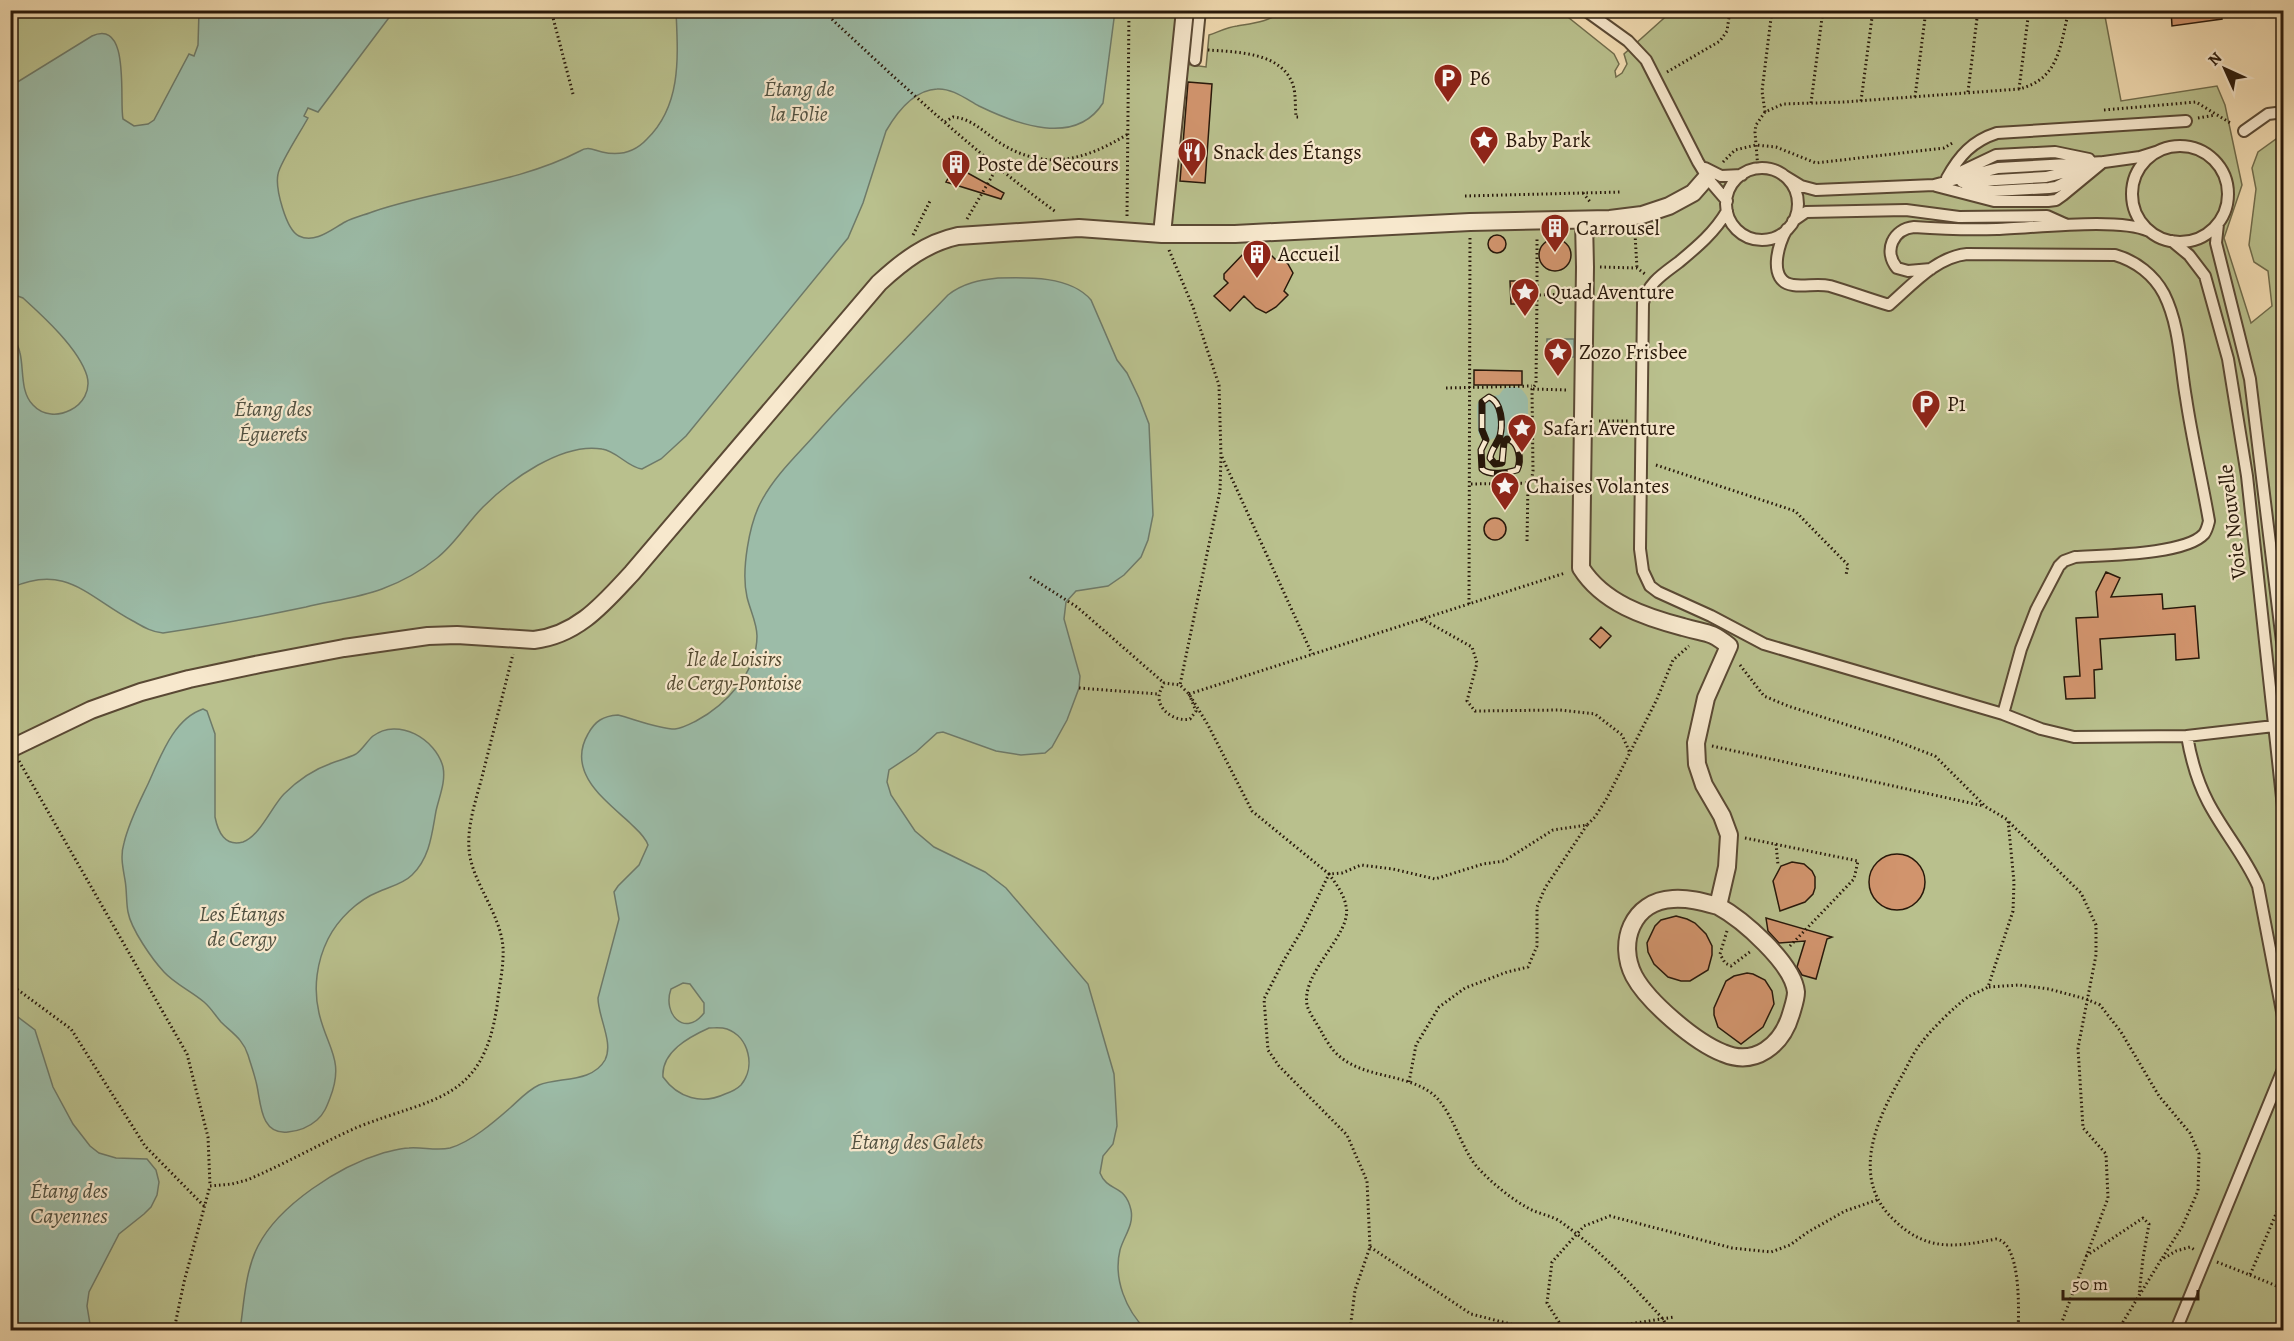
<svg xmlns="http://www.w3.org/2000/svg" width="2294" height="1341" font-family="Alegreya,serif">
	<rect width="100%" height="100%" fill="#f2dcb2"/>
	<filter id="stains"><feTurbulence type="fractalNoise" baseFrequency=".00333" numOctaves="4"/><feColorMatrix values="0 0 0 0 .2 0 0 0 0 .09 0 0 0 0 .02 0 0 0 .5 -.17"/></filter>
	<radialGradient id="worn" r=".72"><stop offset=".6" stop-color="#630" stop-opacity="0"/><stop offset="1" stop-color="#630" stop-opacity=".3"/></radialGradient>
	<path fill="#b9c08d" stroke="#706c4c" stroke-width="1.5" d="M1191 10 1185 64 1206 67 1209 35C1218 32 1228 27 1237 26 1255 23 1268 22 1283 11L1559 10 1614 54 1619 64 1615 71 1616 77 1622 73 1627 64 1624 54 1672 11H2104L2121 101 2217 86 2225 105 2242 185 2224 238 2251 323 2272 306 2268 271 2254 262 2249 245 2256 189 2252 168 2258 152 2283 134V1330H11L10 11Z"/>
	<path fill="#9cbca8" stroke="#6e7a69" stroke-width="1.5" fill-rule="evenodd" d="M199 11H394L318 112 308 108 304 116 308 118C301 131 280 163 278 174 275 188 286 230 299 236 315 244 332 229 345 222 354 217 365 215 375 211 441 189 519 183 580 151 588 146 593 150 602 152 619 156 635 152 647 139 682 105 678 56 676 11H1115L1103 103C1075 147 1016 124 979 106 966 99 952 88 937 89 914 90 897 112 886 131L863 203 848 238 686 436 661 459 642 469C627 467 617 451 602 449 562 442 510 480 483 507 467 523 455 544 437 558 421 571 401 582 382 589 358 598 331 601 306 607 258 617 211 626 163 633 151 632 142 626 133 621 88 597 66 563 11 588V327C13 336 18 344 20 353 24 369 20 392 33 405 53 427 95 406 87 376 79 349 44 317 23 298L15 295 11 296V86L92 36C131 18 119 101 123 119L134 126 148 124 154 120 189 54 194 56 198 45Z
		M998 278C1027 277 1071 276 1091 300L1117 360 1127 373 1139 398 1149 424 1153 515 1148 540 1141 557 1124 575 1108 586 1076 591 1066 602 1064 619 1080 676 1079 688 1067 720 1052 747 1045 753 1021 755 996 751 943 732 937 733 916 752 889 770 887 782 891 795 915 831 934 847 985 872 1006 888 1088 984 1114 1074 1115 1090 1117 1126 1113 1144 1103 1156 1100 1173C1108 1193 1125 1183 1131 1210 1134 1225 1124 1236 1120 1250 1113 1279 1126 1310 1146 1330H240C244 1304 245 1271 258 1246 279 1205 339 1166 383 1153 391 1151 401 1148 409 1148 423 1147 437 1151 450 1148 471 1142 494 1122 510 1108 519 1100 528 1090 539 1085 559 1077 592 1083 605 1060 614 1043 598 1017 598 998L619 919 614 892 618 886 639 865 648 845C645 836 637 830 630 823 605 800 566 772 588 734 595 721 603 716 618 715 634 719 659 729 675 729 683 728 690 724 696 721 726 705 757 672 757 636 757 623 750 610 747 597 741 571 749 523 762 500 775 476 795 457 813 437 856 388 903 342 948 295 963 283 980 280 998 278ZM683 983 690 984 704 1003V1013C685 1038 662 1014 671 989ZM709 1028C715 1028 721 1027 727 1029 749 1037 756 1067 741 1085 737 1089 731 1092 725 1094 702 1105 678 1098 663 1077 661 1052 689 1037 709 1028Z
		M1547 339H1574V357H1547Z
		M203 709 207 711 215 734V817C218 832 225 847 243 842 260 836 272 806 284 794 297 781 315 769 332 763 340 760 348 758 356 754 363 749 367 741 373 736 398 717 436 739 443 767 446 782 439 797 436 811 432 833 430 858 412 875 403 884 389 887 378 892 358 900 338 919 328 939 317 961 313 988 319 1013 327 1048 345 1060 330 1098 327 1106 324 1114 317 1120 309 1127 299 1131 288 1132 261 1135 261 1105 257 1086 255 1076 251 1065 248 1055 243 1039 232 1033 221 1022 215 1015 211 1008 204 1002 191 991 175 984 164 972 152 959 131 929 128 912 126 902 127 891 125 880 123 868 120 856 124 843 129 822 139 803 148 784 160 758 173 719 203 709Z
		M10 1011 35 1030 53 1087 73 1124 90 1146 99 1153 116 1158 147 1159 156 1170 159 1182 157 1195 151 1207 144 1214 119 1234 89 1292 87 1306 91 1330H11Z"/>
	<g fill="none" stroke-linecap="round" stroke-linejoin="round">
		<path stroke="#9cbca8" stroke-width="20" d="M1510 397H1515L1518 401V427L1508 429 1504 415 1492 417V428L1488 430 1487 407 1505 404Z"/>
	</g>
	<path fill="#d1946d" stroke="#28180a" stroke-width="1.5" d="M2171 10H2221L2222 19 2172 26Z
		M1188 82 1212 84 1205 183 1180 181Z
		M955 166 1004 193 1001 199 946 182Z
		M1488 244a9 9 0 1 1 18 0a9 9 0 1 1-18 0Z
		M1539 255a16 16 0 1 1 32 0a16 16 0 1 1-32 0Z
		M1256 246 1267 251 1277 261 1281 257 1288 264 1293 273 1284 291 1288 295 1276 307 1266 313 1256 308 1244 296 1230 311 1214 296 1228 283 1224 279V274L1246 251Z
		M1510 281H1529V304H1511Z
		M1474 370 1522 371V385H1474Z
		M1484 529a11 11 0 1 1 22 0a11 11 0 1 1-22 0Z
		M2106 572 2120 578 2111 597 2162 594 2163 609 2195 606 2199 658 2176 660 2175 634 2100 639 2102 669 2094 670 2095 698 2066 699 2064 677 2080 676 2076 618 2098 617 2096 592Z
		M1601 627 1611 636 1600 648 1590 639Z
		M1869 882a28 28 0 1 1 56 0a28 28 0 1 1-56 0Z
		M1792 862 1804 864 1812 871 1815 877V888L1813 894 1805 902 1780 911 1773 881 1781 866Z
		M1676 916 1687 919 1695 923 1706 934 1712 946V955L1708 970 1690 981H1681L1668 977 1654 964 1648 952 1647 943 1655 926 1661 920Z
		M1766 918 1832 937 1827 939 1816 979 1802 975 1797 967 1805 941 1779 943 1768 931Z
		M1747 973 1753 974 1765 980 1772 991 1774 1004 1763 1027 1741 1044 1718 1027 1714 1015V1008L1726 981 1734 976Z"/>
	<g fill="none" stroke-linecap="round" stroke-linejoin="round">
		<g stroke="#5a4934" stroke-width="14">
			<path id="service" d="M1585 10 1628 41 1646 60 1698 162 1709 180 1727 201
				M1195 60 1200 10
				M2244 131 2268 114 2284 112
				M2132 194a48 48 0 1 1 96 0a48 48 0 1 1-96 0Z
				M1705 168 1721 176 1742 175
				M1726 204a36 36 0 1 1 72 0a36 36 0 1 1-72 0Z
				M1783 175 1801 186 1816 190 1934 185 1998 168 2104 162 2140 157 2159 151
				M1954 175 1996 155 2055 152 2089 159
				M1947 178C1959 156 1972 141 1997 133L2186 121
				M1962 182 2046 177 2083 168
				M1936 186 1994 201H2048L2056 200 2063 195 2103 162
				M1967 189 1994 191 2049 188 2056 187 2080 175
				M1727 211C1715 232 1697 247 1679 262 1663 274 1648 283 1643 303L1640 549 1643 571 1650 586 1658 592 1711 616 1764 644 2003 714 2041 729 2074 737 2187 736 2274 726
				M1793 221 1806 212 1906 210 1959 217 2047 216 2067 225
				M2218 224 2216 243 2250 379 2284 658
				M1787 229C1778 243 1767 282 1793 285 1805 287 1817 283 1830 286 1850 292 1869 299 1889 305 1912 285 1936 257 1967 254L2115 255C2136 261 2154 275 2164 294 2180 326 2180 364 2186 398 2192 439 2202 480 2209 521 2208 525 2207 530 2204 534 2185 555 2104 555 2075 557L2064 561 2059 566 2036 610 2021 649 2003 714
				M2172 241 2189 255 2205 276 2228 359 2247 476 2284 816
				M1931 269 1908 271 1897 268C1883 251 1893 229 1914 227 1942 229 1969 230 1997 229 2034 228 2119 217 2149 231
				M2187 736C2191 759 2197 781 2208 802 2223 831 2245 856 2258 886L2284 1022
				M2176 1330 2284 1067"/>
		</g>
		<g stroke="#5a4934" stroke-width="20">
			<path id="pedestrian" d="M1584 220 1585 267 1581 568C1603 603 1645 617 1683 627 1707 634 1709 630 1729 646L1706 698 1696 743 1697 764 1704 785 1722 816 1729 835 1727 867 1718 906C1703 902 1689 898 1673 899 1632 901 1617 943 1634 976 1648 1002 1695 1042 1723 1053 1755 1067 1782 1045 1791 1014 1793 1007 1796 999 1796 992 1793 963 1742 919 1718 906
				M1162 234 1185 10
				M10 749 91 710 141 692 189 679 260 664 344 648 428 636 457 635 534 640C578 635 604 603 632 573L879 283C903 261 926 243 958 236L1079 228 1162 234H1235L1470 222 1610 219 1642 215 1669 206 1693 193 1707 177"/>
		</g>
		<path stroke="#28180a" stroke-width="3" stroke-dasharray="1.5 3" stroke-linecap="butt" d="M551 10 573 94
			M822 10C897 80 972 151 1056 212
			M1208 50C1236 52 1282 52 1293 85 1296 94 1295 107 1296 117H1299
			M1667 72 1720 41 1727 31 1730 10
			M2019 89 2029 10
			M1968 92 1978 10
			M1915 97 1926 10
			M1861 101 1873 10
			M1811 103 1823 10
			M2104 110 2196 102 2232 124
			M1765 112 1762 91 1772 10
			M2198 118 2215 115
			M945 122 953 117C970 118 983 131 997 141 1043 172 1084 161 1128 134
			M1723 162 1735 150 1756 145 1776 147 1816 163 1944 148 1954 142
			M1758 169 1755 132 1756 125 1765 112 1783 104 1844 102 2019 89C2060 79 2060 45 2069 10
			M1583 193 1591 203
			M1465 196 1622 192
			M1127 216 1129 10
			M967 219 998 166
			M1635 234 1637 268
			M913 235 930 201
			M1169 250 1193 307 1219 385 1221 456 1220 491 1180 685
			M1600 267 1637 268 1645 274
			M1537 295V237
			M1446 388 1532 386
			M1533 389 1568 390
			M1599 421H1628
			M1222 457 1312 654
			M1656 465 1795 511 1848 565 1846 575
			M1471 484 1531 483 1533 471 1532 389 1536 384 1537 295 1569 294
			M1527 541 1528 484
			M1030 577 1077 607 1164 683
			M1469 604 1470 237
			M1422 619 1472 647 1477 663 1467 701 1475 711 1560 710 1595 714 1622 735 1630 753
			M1740 665 1764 696 1788 706 1891 739 1935 756 1986 807 2008 820 2014 882 2013 911 1988 987C1982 991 1974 993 1968 997 1957 1004 1930 1031 1922 1042 1914 1051 1909 1063 1903 1074 1877 1118 1849 1178 1894 1220 1927 1252 1955 1247 1996 1239 2021 1242 2019 1310 2018 1330
			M1079 688 1158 694
			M1189 694 1196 711 1190 719C1177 722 1159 712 1159 697 1159 692 1162 688 1164 683L1180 685 1189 694 1208 725 1252 811 1329 874 1302 930 1284 960 1264 999 1268 1050 1279 1066 1347 1135 1367 1181 1370 1247 1355 1290 1350 1330
			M1189 694 1565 573
			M1712 746 1984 806
			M19 761 187 1054 208 1137 210 1186
			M2009 822 2081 893 2096 925V955L2078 1048 2083 1128 2106 1154 2108 1198 2059 1330
			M1745 838 1858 861 1854 879 1789 947
			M1776 844 1778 865
			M1727 931 1720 954 1725 963 1731 966 1751 951
			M10 984 71 1029 145 1146 205 1207
			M1989 987 2019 985 2049 989 2086 999 2100 1005 2121 1032 2159 1096 2190 1133 2199 1154 2198 1191 2182 1227 2161 1260
			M1409 1082 1416 1045 1439 1007 1465 988 1507 972 1528 967 1537 946V907L1545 888 1587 825
			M1370 1247 1471 1314 1534 1330
			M2086 1256 2143 1218 2149 1224 2143 1258 2139 1295
			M2217 1262 2250 1275 2284 1195
			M2250 1275 2284 1289
			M174 1330 184 1282 210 1186 232 1184 247 1180C285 1164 321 1143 358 1127 433 1097 483 1102 497 1006 499 987 504 967 503 947 500 912 471 881 469 849 467 824 477 797 483 773 493 733 503 694 513 654
			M1564 1330 1547 1303 1552 1262 1584 1226 1610 1216 1732 1248 1771 1252 1790 1245 1808 1232 1845 1211 1877 1200
			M1591 1330 1674 1317
			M1669 1330 1663 1319C1631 1284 1600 1250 1561 1222 1551 1215 1538 1214 1528 1208 1510 1198 1492 1183 1478 1168 1460 1148 1452 1107 1430 1092 1402 1073 1363 1078 1338 1055 1332 1050 1326 1040 1322 1033 1318 1025 1309 1013 1307 1005 1301 971 1353 934 1346 906 1344 894 1336 884 1329 874L1342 873 1361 865 1393 869 1435 879 1483 864 1504 861 1553 830 1587 825 1595 817 1607 798 1657 699 1673 660 1689 646
			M2118 1330 2161 1260 2176 1251 2190 1247 2195 1250"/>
		<use href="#service" stroke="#f7e8cd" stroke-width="10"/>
		<use href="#pedestrian" stroke="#f7e8cd" stroke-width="16"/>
		<g stroke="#28180a" stroke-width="7">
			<path id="rail" d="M1489 397C1502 402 1503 424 1500 436 1497 444 1491 450 1490 458L1495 464 1502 463 1504 442 1507 439C1519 441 1522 460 1517 470 1507 473 1489 476 1482 469L1481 450 1486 440 1482 430V402Z"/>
		</g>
		<use href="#rail" stroke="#f7e8cd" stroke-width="4.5" stroke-dasharray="14" stroke-linecap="butt"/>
	</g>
	<defs>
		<g id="parking-pin" transform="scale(1.5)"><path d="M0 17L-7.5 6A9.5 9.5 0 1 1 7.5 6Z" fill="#8f2418" stroke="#f7e8cd"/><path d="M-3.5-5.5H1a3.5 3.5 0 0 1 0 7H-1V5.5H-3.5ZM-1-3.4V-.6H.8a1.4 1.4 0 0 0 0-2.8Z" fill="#fff"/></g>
		<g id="sight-pin" transform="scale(1.5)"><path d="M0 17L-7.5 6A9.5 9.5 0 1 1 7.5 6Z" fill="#8f2418" stroke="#f7e8cd"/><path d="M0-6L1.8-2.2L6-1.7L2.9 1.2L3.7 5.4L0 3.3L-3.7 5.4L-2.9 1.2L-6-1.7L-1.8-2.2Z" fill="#fff"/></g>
		<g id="restaurant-pin" transform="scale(1.5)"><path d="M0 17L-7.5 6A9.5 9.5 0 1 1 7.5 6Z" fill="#8f2418" stroke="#f7e8cd"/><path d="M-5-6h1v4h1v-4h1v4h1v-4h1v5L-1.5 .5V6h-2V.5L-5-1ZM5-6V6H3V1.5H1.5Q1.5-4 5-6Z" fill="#fff"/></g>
		<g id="building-pin" transform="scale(1.5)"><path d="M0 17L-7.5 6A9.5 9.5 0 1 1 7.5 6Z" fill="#8f2418" stroke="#f7e8cd"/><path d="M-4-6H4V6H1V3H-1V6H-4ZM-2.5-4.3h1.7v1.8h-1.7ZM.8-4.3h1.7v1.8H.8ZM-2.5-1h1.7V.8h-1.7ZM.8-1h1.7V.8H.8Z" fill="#fff"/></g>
	</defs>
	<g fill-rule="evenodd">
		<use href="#parking-pin" x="1448" y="78"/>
		<use href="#sight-pin" x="1484" y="140"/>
		<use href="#restaurant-pin" x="1192" y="152"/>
		<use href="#building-pin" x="956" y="164"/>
		<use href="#building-pin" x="1555" y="228"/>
		<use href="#building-pin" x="1257" y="254"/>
		<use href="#sight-pin" x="1525" y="292"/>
		<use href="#sight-pin" x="1558" y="352"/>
		<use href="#parking-pin" x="1926" y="404"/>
		<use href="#sight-pin" x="1522" y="428"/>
		<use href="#sight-pin" x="1505" y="486"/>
	</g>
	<g text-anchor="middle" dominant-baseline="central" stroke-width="4.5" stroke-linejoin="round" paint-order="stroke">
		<g font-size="21" fill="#28180a" stroke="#f7e8cd" text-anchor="start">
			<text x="1469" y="78">P6</text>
			<text x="1505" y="140">Baby Park</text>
			<text x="1213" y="152">Snack des Étangs</text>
			<text x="977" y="164">Poste de Secours</text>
			<text x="1576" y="228">Carrousel</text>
			<text x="1278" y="254">Accueil</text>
			<text x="1546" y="292">Quad Aventure</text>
			<text x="1579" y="352">Zozo Frisbee</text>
			<text x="1947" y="404">P1</text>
			<text x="1543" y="428">Safari Aventure</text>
			<text x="1526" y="486">Chaises Volantes</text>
		</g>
		<g font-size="21" fill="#28180a" stroke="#f7e8cd">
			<text transform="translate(2232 522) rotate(-97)">Voie Nouvelle</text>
		</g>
		<g font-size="21" font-style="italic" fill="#544a31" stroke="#f7e8cd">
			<text x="734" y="659">Île de Loisirs<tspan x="734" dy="24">de Cergy-Pontoise</tspan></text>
		</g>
		<g font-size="22" font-style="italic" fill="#515141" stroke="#f7e8cd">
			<text x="799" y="89">Étang de<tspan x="799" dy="25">la Folie</tspan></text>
			<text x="273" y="409">Étang des<tspan x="273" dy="25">Éguerets</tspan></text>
			<text x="242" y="914">Les Étangs<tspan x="242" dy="25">de Cergy</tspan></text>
			<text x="917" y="1142">Étang des Galets</text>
			<text x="69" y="1191">Étang des<tspan x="69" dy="25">Cayennes</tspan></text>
		</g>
	</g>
	<rect width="2294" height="1341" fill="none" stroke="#f2dcb2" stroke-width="36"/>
	<rect x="12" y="12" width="2270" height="1317" fill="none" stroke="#28180a" stroke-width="3"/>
	<rect x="18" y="18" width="2258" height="1305" fill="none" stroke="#28180a" stroke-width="1.5"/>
	<g transform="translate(2225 69) rotate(315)" stroke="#f7e8cd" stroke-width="4.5" paint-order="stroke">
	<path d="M0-4.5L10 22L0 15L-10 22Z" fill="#28180a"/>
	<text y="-9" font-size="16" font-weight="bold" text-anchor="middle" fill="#28180a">N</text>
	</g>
	<path d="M2063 1290v9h135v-9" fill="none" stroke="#28180a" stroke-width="3"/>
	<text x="2072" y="1290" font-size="18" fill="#28180a" stroke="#f7e8cd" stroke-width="4.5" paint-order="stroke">50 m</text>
	<rect width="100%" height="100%" filter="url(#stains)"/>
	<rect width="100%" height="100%" fill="url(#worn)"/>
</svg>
